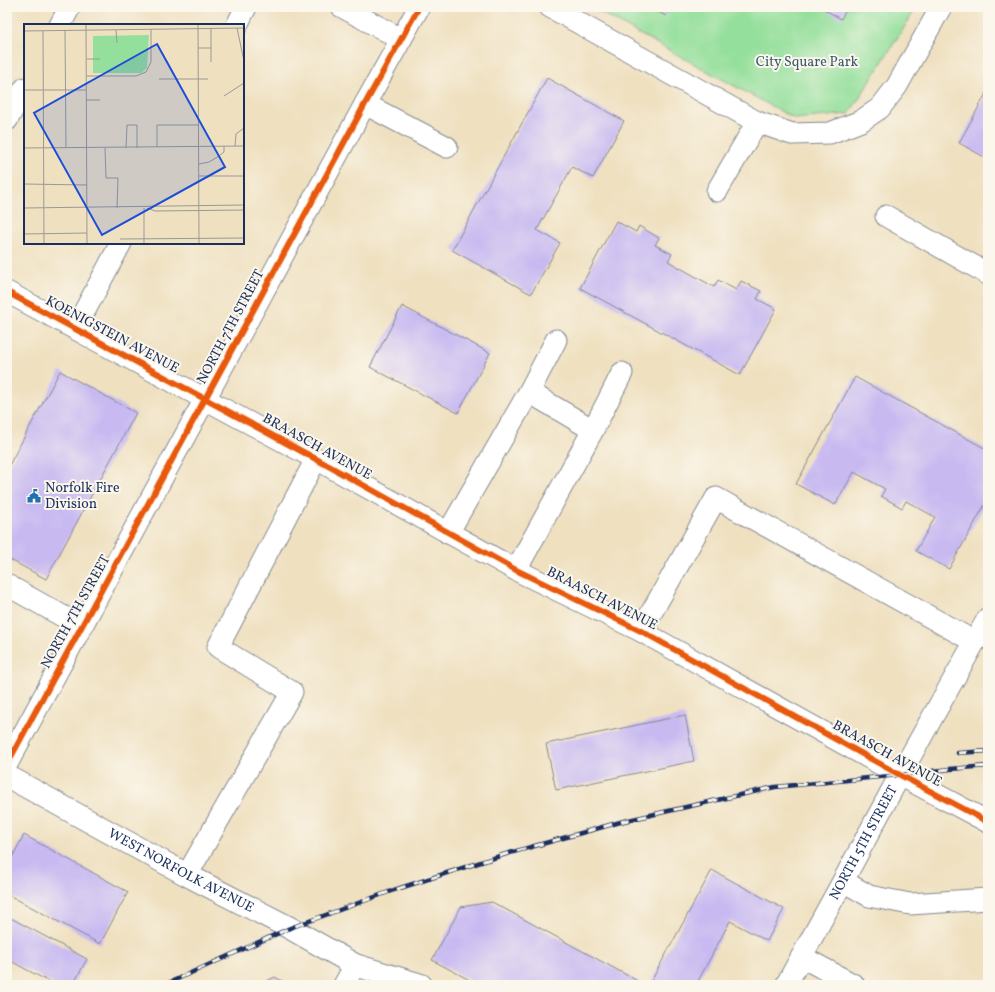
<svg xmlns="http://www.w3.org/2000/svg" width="995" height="992" font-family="Vollkorn,serif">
	<rect width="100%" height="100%" fill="#fbf7ec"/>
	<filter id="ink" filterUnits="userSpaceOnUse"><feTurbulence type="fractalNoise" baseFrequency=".025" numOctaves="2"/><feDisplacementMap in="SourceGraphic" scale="8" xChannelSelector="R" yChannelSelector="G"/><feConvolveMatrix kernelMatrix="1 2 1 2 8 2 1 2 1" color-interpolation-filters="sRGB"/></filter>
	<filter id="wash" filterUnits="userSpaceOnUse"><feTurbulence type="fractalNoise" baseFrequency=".012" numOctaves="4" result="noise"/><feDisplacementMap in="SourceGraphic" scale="16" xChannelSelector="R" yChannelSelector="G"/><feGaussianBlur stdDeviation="0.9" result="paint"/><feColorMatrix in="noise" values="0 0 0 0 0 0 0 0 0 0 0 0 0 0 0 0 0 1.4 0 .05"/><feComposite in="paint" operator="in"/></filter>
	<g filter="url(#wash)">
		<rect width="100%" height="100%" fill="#efe0c0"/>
		<path fill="#94df9b" stroke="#58877c" d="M590 7H917L849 114 795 119Z"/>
		<g id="blocks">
			<path fill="#c8baf1" d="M650 7H671L666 16Z
				M820 7H848L841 19Z
				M547 78 624 121 593 178 572 167 537 230 560 243 531 294 452 250Z
				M988 90V159L959 143Z
				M616 221 636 232 639 226 659 238 655 245 672 254 668 261 714 287 718 280 736 290 741 281 761 291 757 299 776 309 740 375 580 288Z
				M402 306 490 353 458 413 370 367Z
				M60 371 136 413 46 579 7 558V469Z
				M855 377 988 450V499L949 569 916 551 935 517 906 501 902 508 881 496 885 489 854 472 835 505 796 484Z
				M685 715 694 761 556 790 546 744Z
				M24 835 128 892 100 944 7 894V867Z
				M712 870 784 909 767 941 730 921 696 985H649Z
				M492 902 645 985H479L432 960 461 907Z
				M7 916 87 959 73 985H55L7 959Z
				M275 977 289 985H258Z"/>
		</g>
	</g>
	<g filter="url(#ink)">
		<use href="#blocks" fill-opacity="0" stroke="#85888f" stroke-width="1"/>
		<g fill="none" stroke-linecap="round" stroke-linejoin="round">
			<g stroke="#85888f" stroke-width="23">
				<g id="minor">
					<path d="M342 7 401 39"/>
					<path d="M550 7 757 122 792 134 830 133 861 121 880 108 897 86 941 7"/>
					<path d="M60 25 70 7"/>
					<path d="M237 25 246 7"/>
					<path d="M365 104 447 147"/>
					<path d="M7 120 25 88"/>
					<path d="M717 191 757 122"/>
					<path d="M886 216 988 274"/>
					<path d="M7 292 316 459 516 570 641 631 900 775 988 822"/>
					<path d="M75 329 121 243"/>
					<path d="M529 392 556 340"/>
					<path d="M593 430 622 373"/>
					<path d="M448 533 529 392 593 430 516 570"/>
					<path d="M7 585 82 627"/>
					<path d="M641 631 716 498 975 642"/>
					<path d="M7 764 365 104 419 7"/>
					<path d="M187 875 292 692 218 647 316 459"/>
					<path d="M843 881 869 896 910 904 988 899"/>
					<path d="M802 957 854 985"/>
					<path d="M344 985 355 965"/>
					<path id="s1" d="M786 985 843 881 900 775 988 618"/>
				</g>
			</g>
			<g stroke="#85888f" stroke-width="24">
				<g id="major">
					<path id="s2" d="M7 776 187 875 290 928 355 965 421 985"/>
				</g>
			</g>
			<use href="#minor" stroke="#fff" stroke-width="21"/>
			<use href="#major" stroke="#fff" stroke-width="22"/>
			<g stroke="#1b2f5e" stroke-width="4.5">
				<path id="rail" d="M958 753 988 751
					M164 985 290 928 394 890 506 854 624 821 775 787 900 775 950 769 988 766"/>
			</g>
			<use href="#rail" stroke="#fbf7ec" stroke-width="3" stroke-dasharray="9" stroke-linecap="butt"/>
			<g stroke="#fbf7ec" stroke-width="8">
				<path id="cycleway" d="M7 292 316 459 516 570 641 631 900 775 988 822
					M7 764 365 104 419 7"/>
			</g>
			<use href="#cycleway" stroke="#e8590c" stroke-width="6"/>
		</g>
	</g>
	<defs>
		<g id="civic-bare" transform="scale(1.08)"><path d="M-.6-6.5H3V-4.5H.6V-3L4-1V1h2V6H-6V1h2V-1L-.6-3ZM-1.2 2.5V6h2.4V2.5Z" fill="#1f6fb2" stroke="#fbf7ec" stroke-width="2.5" paint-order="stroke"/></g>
	</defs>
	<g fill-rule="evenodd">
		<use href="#civic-bare" x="34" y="496"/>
	</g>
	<g text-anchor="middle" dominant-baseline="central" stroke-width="4" stroke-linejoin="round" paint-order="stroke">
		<g font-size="14" fill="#395b6d" stroke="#fbf7ec">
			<text x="807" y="62">City Square Park</text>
		</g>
		<g font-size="14" fill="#1b2f5e" stroke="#fbf7ec">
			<text transform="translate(231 327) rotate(-62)">NORTH 7TH STREET</text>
			<text transform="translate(112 335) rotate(28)">KOENIGSTEIN AVENUE</text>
			<text transform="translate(317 447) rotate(29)">BRAASCH AVENUE</text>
			<text transform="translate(602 599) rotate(27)">BRAASCH AVENUE</text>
			<text transform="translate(76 612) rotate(-61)">NORTH 7TH STREET</text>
			<text transform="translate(887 754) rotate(29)">BRAASCH AVENUE</text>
			<text stroke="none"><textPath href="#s1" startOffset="162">NORTH 5TH STREET</textPath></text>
			<text stroke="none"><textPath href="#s2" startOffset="198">WEST NORFOLK AVENUE</textPath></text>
		</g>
		<g font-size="14" fill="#1b2f5e" stroke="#fbf7ec" text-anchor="start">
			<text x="45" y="488">Norfolk Fire<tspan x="45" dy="16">Division</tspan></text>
		</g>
	</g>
	<g transform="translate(24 24)">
		<rect width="220" height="220" fill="#efe0c0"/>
		<path d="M125 11 123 44 117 49H69V12Z" fill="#94df9b"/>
		<path fill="none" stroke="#9a9999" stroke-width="1" d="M62 0 63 220M174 0 175 220M213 4 220 37M92 6 93 19M0 7 220 4M19 7 20 220M41 7 42 124M174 24H187M63 35H76M187 38V5M63 52H112L122 48 127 38V5M135 55H184M0 66H62M200 72 220 59M62 76H76M211 122 212 110 220 104M133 123V101H175M0 124 220 122M81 124 82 154H94L93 184M102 124 103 101H113V124M175 140 185 138 195 132 200 128V122M175 152H220M0 160 63 161M0 184 220 181M123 184 131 187 220 186M0 210 63 209M96 215 220 214M120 220V184"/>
		<path fill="#1d4ed8" fill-opacity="0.15" stroke="#1d4ed8" stroke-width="2" d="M133 20 201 143 78 211 10 89Z"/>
		<rect width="220" height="220" fill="none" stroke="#1b2f5e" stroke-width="2"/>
	</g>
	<rect width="995" height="992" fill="none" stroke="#fbf7ec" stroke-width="24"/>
</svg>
